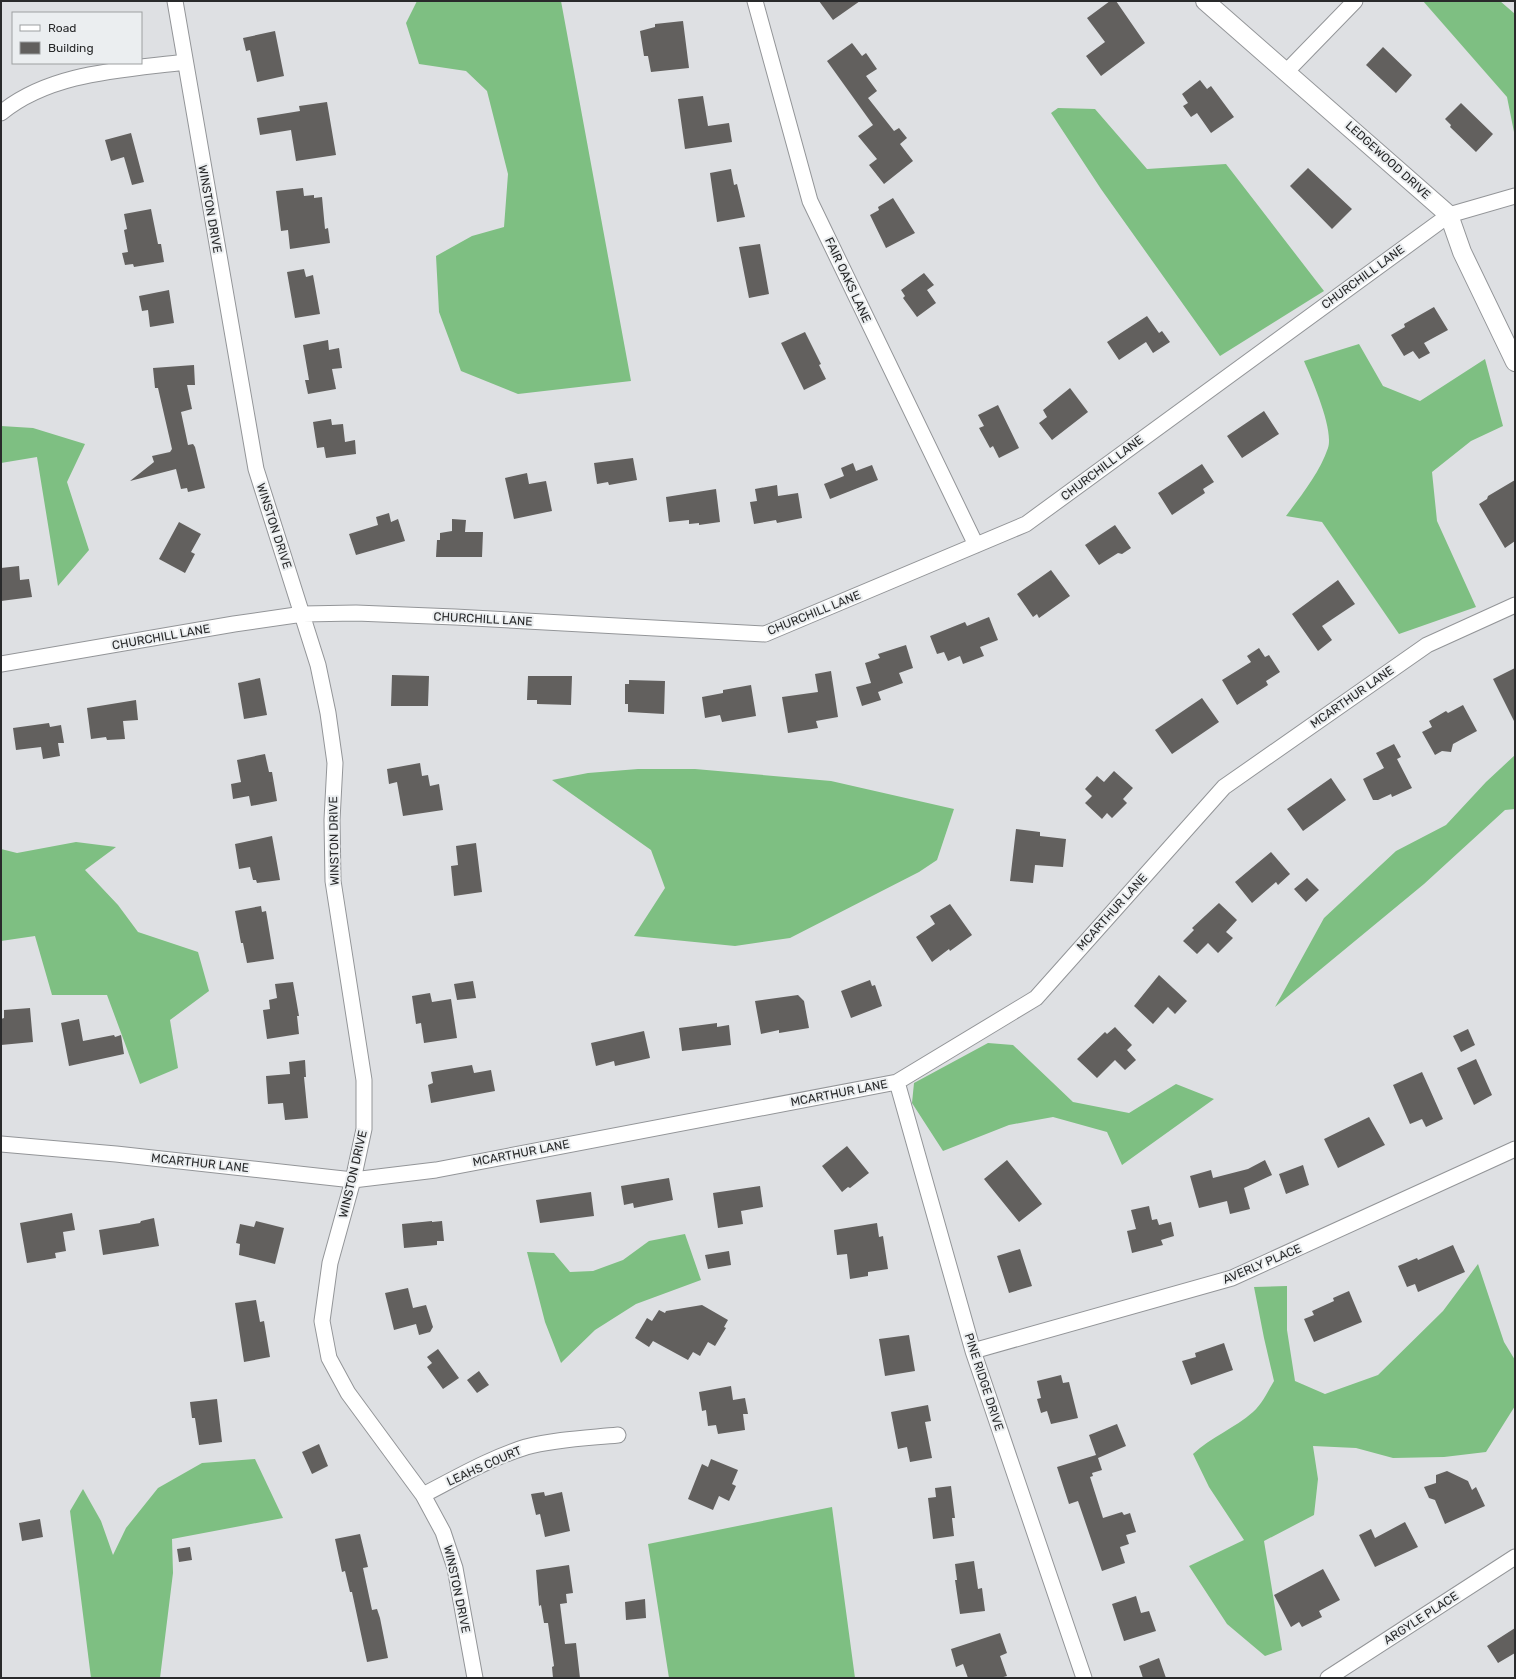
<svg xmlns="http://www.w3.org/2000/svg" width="1516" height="1679" font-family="Rubik,sans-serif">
	<rect width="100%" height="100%" fill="#dee0e3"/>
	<path fill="#7ebf82" d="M417 1H561L631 381 518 394 461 371 439 312 436 256 472 236 504 227 508 174 487 91 466 71 419 64 406 23Z
		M1423 1H1500L1515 14V137L1507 97Z
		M1058 108 1095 109 1147 169 1226 164 1324 291 1220 356 1101 189 1051 113Z
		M1359 344 1383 386 1420 401 1485 359 1503 426 1471 441 1432 472 1437 521 1476 607 1399 634 1322 522 1286 516C1301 496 1320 472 1328 448 1334 429 1312 380 1304 361Z
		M1 426 33 428 85 444 67 482 89 550 58 586 37 457 1 463Z
		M1515 755V809L1505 810 1424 884 1275 1007 1324 918 1396 851 1446 825 1486 782Z
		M638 769H695L831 781 954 809 937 860 919 872 790 938 735 946 634 936 665 888 651 850 552 780 588 773Z
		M76 842 116 847 85 870 118 905 138 932 198 952 209 991 170 1020 178 1068 140 1084 107 995H52L35 936 1 941V849L17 853Z
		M988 1043 1013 1045 1073 1102 1129 1113 1176 1084 1214 1099 1122 1165 1107 1132 1053 1117 1009 1125 943 1151 912 1103 914 1083Z
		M685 1234 701 1280 636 1304 595 1330 561 1363 545 1322 527 1252 554 1253 570 1272 593 1271 623 1260 649 1241Z
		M1478 1264 1504 1342 1515 1360V1406L1486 1452 1444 1457 1393 1458 1356 1448 1313 1446 1318 1479 1314 1515 1264 1541 1282 1650 1265 1656 1227 1624 1189 1566 1244 1540 1209 1487 1193 1454C1211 1437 1235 1428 1253 1412 1262 1404 1268 1391 1274 1381L1264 1338 1254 1287 1287 1286V1330L1295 1381 1325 1394 1378 1375 1443 1311Z
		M255 1459 283 1518 172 1539 173 1573 160 1678H91L70 1511 83 1489 101 1521 113 1555 126 1528 158 1488 202 1463Z
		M832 1507 855 1678H669L648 1544Z"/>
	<path fill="#62605e" d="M819 1H860L833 20Z
		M1110 1H1116L1145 43 1101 76 1086 56 1105 42 1087 18Z
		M683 21 689 68 651 72 648 56H644L640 31 655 27V24Z
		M275 31 284 76 257 82 250 50 246 51 243 38Z
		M852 43 862 56 866 53 877 69 866 76 877 91 868 98 894 131 899 128 907 138 900 144 913 161 884 184 869 165 877 159 858 136 873 125 827 61Z
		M1383 47 1412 75 1396 93 1366 65Z
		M1200 80 1207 89 1211 86 1234 117 1211 133 1197 113 1191 117 1183 106 1188 103 1182 94Z
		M703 96 708 126 729 123 732 142 685 149 678 99Z
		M327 102 336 155 296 161 291 130 260 135 257 118 300 111 299 106Z
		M1461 103 1493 134 1476 152 1450 127 1451 125 1445 119Z
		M131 133 144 182 132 185 124 157 111 161 105 140Z
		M1308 168 1352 209 1332 229 1290 186Z
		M731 169 734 185 737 184 745 217 717 222 710 173Z
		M303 188 304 196 314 195V198L322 197 325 229 328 228 330 243 290 249 288 230 281 231 276 191Z
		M893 198 915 233 886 248 870 215 879 210 878 207Z
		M151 209 158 244H161L164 262 134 267 133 264 125 265 122 253 128 252 124 230 127 229 124 214Z
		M760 244 769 294 749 298 739 247Z
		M304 269 306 277 313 275 320 314 295 318 287 272Z
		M924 273 934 285 927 290 936 303 917 317 903 298 905 296 901 290Z
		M169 290 174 323 150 327 148 310 142 311 139 296Z
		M1434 307 1448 330 1424 343 1430 353 1419 359 1413 351 1404 356 1391 335 1405 327 1404 324Z
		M1147 316 1159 333 1162 331 1170 342 1153 353 1146 342 1119 360 1107 342Z
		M805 332 821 364 819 365 826 379 804 390 781 343Z
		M328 340 329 350 339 348 342 368 332 369 336 389 308 394 305 380H309L303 345Z
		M194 365 195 385H187L192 409 181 412 188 445 193 444 195 447 205 488 188 492 187 488 181 489 176 469 130 481 154 462 152 456 170 452 172 449 158 388H155L153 368Z
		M1070 388 1088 412 1052 440 1039 423 1047 417 1043 410Z
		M998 405 1019 448 999 458 993 446 990 448 979 428 984 426 978 415Z
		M1264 411 1279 434 1242 458 1227 436Z
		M331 419 332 425 343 424 345 442 355 440 356 454 326 458 324 447 317 448 313 422Z
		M633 458 637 480 609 485 608 482 597 484 594 463Z
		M853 463 856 471 872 465 878 480 830 499 824 484 844 476 841 468Z
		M1202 464 1214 482 1203 489 1205 493 1172 515 1158 493Z
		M527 473 529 484 546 481 552 511 514 519 505 478Z
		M1515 480V541L1505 548 1479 504 1487 499 1488 496Z
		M777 485 778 496 798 493 802 518 777 523 776 520 754 524 750 502 757 501 755 489Z
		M716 489 720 522 699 525V523L689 524V520L669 522 666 497Z
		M389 513 391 522 398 519 405 541 356 555 349 534 378 525 376 517Z
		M452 519 466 520 465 532H483L482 557H436L437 540H440V533L452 531Z
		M179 522 201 534 191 552 195 554 185 573 159 559Z
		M1115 525 1131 548 1122 554 1118 553 1099 565 1085 545Z
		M19 566 20 580 29 579 32 597 1 601V568Z
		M1051 570 1070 596 1039 618 1037 614 1033 617 1017 594Z
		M1338 580 1355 604 1322 626 1332 640 1318 651 1292 614Z
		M989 617 998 640 980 647 984 656 963 664 960 656 948 661 944 652 937 654 930 636 965 622 967 626Z
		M906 645 913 668 899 673 903 683 878 692 881 700 862 706 856 687 871 683 865 663 880 658 878 654Z
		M1259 648 1265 657 1269 655 1280 672 1266 681 1268 685 1237 705 1222 680 1251 662 1247 656Z
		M1515 668V723L1493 679Z
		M831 671 838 717 816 721 818 728 788 733 782 697 818 692 815 674Z
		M392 675 429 676 428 706H391Z
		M528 676H572L571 705 537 704V700H527Z
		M260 678 267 715 244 719 238 683Z
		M629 680 665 681 664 714 628 712V704H625V684H629Z
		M751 685 756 716 722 722 720 715 705 718 702 697 723 693V690Z
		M1202 698 1219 722 1172 754 1155 730Z
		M136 700 138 720 123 721 125 739 107 740 106 737 91 739 87 708Z
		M1463 705 1477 731 1453 744 1451 752 1442 751 1435 755 1422 732 1432 727 1429 721 1446 711 1448 713Z
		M49 723 50 727 61 725 64 743H58L60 756 43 759 41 747 16 750 13 728Z
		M1394 744 1401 757 1397 759 1412 788 1392 797 1391 794 1378 800H1373L1363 779 1384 768 1376 753Z
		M265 754 269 772H272L277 801 251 806 249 796 233 799 231 784 241 782 237 760Z
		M420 763 422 776 428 775 430 786 439 784 443 810 403 816 397 782 389 784 387 769Z
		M1114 771 1133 788 1123 799 1127 803 1112 818 1107 813 1102 819 1085 803 1092 796 1085 789 1097 776 1104 782Z
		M1331 778 1346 800 1303 831 1287 809Z
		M1016 829 1040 832V836L1066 839 1063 867 1035 865 1033 883 1010 881Z
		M272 836 280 880 257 883 256 880H253L250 867 239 869 235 844Z
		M476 843 482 892 454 896 451 866 458 865 456 846Z
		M1271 852 1290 874 1278 885 1276 882 1252 903 1235 882Z
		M1307 878 1319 890 1306 902 1294 889Z
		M1219 903 1237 920 1226 932 1233 938 1218 953 1208 943 1197 954 1183 941 1194 930 1192 928Z
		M950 904 972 935 950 951 949 949 932 962 916 937 935 924 930 916Z
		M261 906 262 912 266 911 274 959 247 963 243 943H241L235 911Z
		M1159 975 1187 1001 1175 1014 1168 1007 1153 1024 1134 1006Z
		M870 980 872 986 875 985 882 1006 851 1018 841 991Z
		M473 981 476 998 457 1000 454 984Z
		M293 982 299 1016H297L299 1034 267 1039 263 1010 270 1009 269 1000 277 998 275 984Z
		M430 993 432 1002 451 999 457 1038 424 1043 421 1023 416 1024 412 996Z
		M798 995 804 1001 809 1028 779 1033V1030L761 1034 755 1001Z
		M30 1008 33 1042 1 1045V1019L4 1018V1010Z
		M79 1019 83 1041 114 1035 115 1037 121 1035 124 1054 69 1066 61 1023Z
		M717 1023V1027L729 1025 731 1045 682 1051 679 1028Z
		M1115 1027 1132 1045 1127 1050 1136 1060 1125 1070 1115 1060 1097 1078 1077 1059 1105 1032 1107 1034Z
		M1468 1029 1475 1045 1461 1052 1453 1036Z
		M644 1031 650 1058 615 1066 614 1061 596 1066 591 1043Z
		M1476 1059 1492 1095 1474 1105 1457 1068Z
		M305 1060 306 1077H304L308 1118 285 1120 283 1103 268 1104 266 1076 290 1074 289 1062Z
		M472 1065 474 1073 491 1070 495 1091 431 1103 428 1085 433 1083 431 1072Z
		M1422 1072 1443 1119 1426 1127 1422 1119 1410 1124 1393 1085Z
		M1369 1117 1385 1145 1338 1168 1324 1139Z
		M847 1146 869 1173 850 1188 848 1187 842 1192 822 1166Z
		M1007 1160 1042 1204 1019 1222 984 1179Z
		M1265 1160 1272 1175 1244 1188 1250 1209 1230 1214 1227 1201 1199 1208 1190 1176 1211 1170 1213 1178 1248 1169Z
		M1303 1165 1309 1185 1286 1194 1279 1174Z
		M669 1178 673 1200 634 1208 633 1203 624 1205 621 1186Z
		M760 1186 763 1207 741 1211 743 1224 718 1228 713 1193Z
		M591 1192 594 1216 540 1223 536 1200Z
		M1149 1206 1152 1220 1157 1219 1159 1225 1171 1222 1174 1236 1161 1240 1163 1245 1132 1253 1127 1231 1136 1229 1131 1210Z
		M72 1213 75 1230 63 1232 66 1251 55 1253 56 1258 27 1263 20 1223Z
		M154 1218 159 1246 103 1255 99 1230 140 1223 141 1221Z
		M256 1221 284 1228 275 1264 239 1255 240 1244 236 1243 240 1224 254 1227Z
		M432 1221V1222L442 1221 444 1241H437V1245L404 1248 402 1224Z
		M877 1223 879 1237 883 1236 888 1269 868 1272V1276L850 1279 847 1254 837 1255 834 1230Z
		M1453 1245 1465 1272 1418 1292 1415 1284 1407 1287 1398 1266 1417 1258 1418 1260Z
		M1020 1249 1032 1286 1009 1293 997 1256Z
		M729 1251 731 1265 708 1269 705 1255Z
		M408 1288 413 1308 426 1305 433 1327 430 1332 419 1335 416 1324 394 1330 385 1293Z
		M1349 1291 1362 1322 1314 1342 1304 1319 1314 1315 1312 1311 1334 1301 1333 1298Z
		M256 1300 260 1322 264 1321 270 1357 244 1362 235 1303Z
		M702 1305 728 1320 724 1327 726 1328 715 1346 708 1342 700 1356 693 1352 688 1360 653 1341 649 1347 635 1338 647 1318 652 1321 659 1310 665 1313 666 1311Z
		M909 1335 915 1371 885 1376 879 1339Z
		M1224 1343 1233 1370 1191 1385 1182 1361 1196 1357 1195 1353Z
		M438 1349 459 1378 443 1389 427 1367 432 1363 427 1357Z
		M479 1371 489 1385 477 1393 467 1380Z
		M1061 1375 1063 1383 1069 1382 1078 1418 1051 1424 1047 1411 1041 1413 1037 1399 1041 1398 1037 1381Z
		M731 1386 733 1400 745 1398 748 1414H743L745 1430 718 1434 716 1425 708 1426 706 1410 702 1411 699 1392Z
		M217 1399 222 1442 199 1445 195 1418H192L190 1402Z
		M928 1405 931 1421 925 1422 932 1458 910 1462 907 1447 898 1449 891 1412Z
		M1117 1424 1126 1446 1098 1458 1102 1470 1092 1473 1093 1476 1090 1477 1103 1518 1122 1512 1124 1515 1130 1513 1136 1532 1126 1535 1129 1544 1120 1547 1125 1563 1102 1571 1078 1501 1069 1504 1057 1467 1096 1455 1089 1435Z
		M319 1444 328 1466 312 1474 302 1452Z
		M711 1459 738 1470 732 1484 736 1486 729 1501 719 1496 713 1510 688 1499 702 1464 708 1467Z
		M1447 1471 1468 1481 1472 1490 1476 1487 1485 1506 1445 1524 1435 1500 1429 1498 1424 1487 1436 1483V1475Z
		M951 1486 955 1518H952L954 1536 933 1539 928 1498 936 1497 935 1488Z
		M544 1492 545 1496 562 1492 570 1531 545 1537 540 1514 536 1515 531 1494Z
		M40 1519 43 1537 22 1541 19 1523Z
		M1405 1522 1418 1547 1375 1567 1359 1535 1371 1529 1375 1538Z
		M360 1534 368 1567 363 1568 372 1610 377 1609 380 1618 388 1658 367 1662 352 1592H350L345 1571 342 1572 335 1539Z
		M190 1547 192 1560 179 1562 177 1549Z
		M974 1561 978 1589 982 1588 985 1611 960 1614 955 1580H957L955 1564Z
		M569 1565 573 1593 566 1594 567 1603 560 1604 565 1644 576 1643 580 1678H553L552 1667 554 1666 548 1623H544L541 1605 539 1606 536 1570Z
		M1323 1569 1340 1600 1319 1611 1322 1617 1302 1627 1299 1622 1291 1627 1274 1595Z
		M1136 1596 1141 1613 1149 1611 1156 1631 1124 1641 1112 1604Z
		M645 1599 646 1618 626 1620 625 1602Z
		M1515 1628V1653L1498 1663 1487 1646Z
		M1000 1633 1007 1653 1000 1656 1007 1676 1000 1678H968L963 1664 956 1667 951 1649Z
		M1159 1658 1166 1678H1143L1139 1666Z"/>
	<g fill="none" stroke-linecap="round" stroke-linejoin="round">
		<g stroke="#939598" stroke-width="17">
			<path id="minor" d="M175 1 256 469 318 665 328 713 335 763 332 820 333 881 364 1080V1129L353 1180 330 1263 322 1321 329 1358 348 1393 423 1495 443 1532 455 1568 475 1678
				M755 1 810 201 976 545
				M1287 71 1355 1
				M1 113C51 72 123 70 185 62
				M1 664 234 624 303 614 356 613 455 617 765 634 1026 524 1449 215 1515 196
				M897 1082 973 1351 1084 1678
				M1 1144 116 1154 353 1180 436 1170 897 1082 1036 998 1224 787 1427 645 1515 605
				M973 1351 1232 1278 1515 1149
				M423 1495C456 1478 490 1458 526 1447 556 1439 588 1438 618 1435
				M1328 1678 1515 1557"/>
		</g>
		<g stroke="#939598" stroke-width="20">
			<path id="tertiary" d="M1205 1 1449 215 1462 252 1515 362"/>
		</g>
		<use href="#minor" stroke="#fff" stroke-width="15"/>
		<use href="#tertiary" stroke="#fff" stroke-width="18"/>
	</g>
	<g text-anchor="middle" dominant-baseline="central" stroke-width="4" stroke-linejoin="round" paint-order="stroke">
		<g font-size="12" fill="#292a2b" stroke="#ebeef0">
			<text transform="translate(1388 160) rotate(42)">LEDGEWOOD DRIVE</text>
			<text transform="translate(210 209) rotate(80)">WINSTON DRIVE</text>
			<text transform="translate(1363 277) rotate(-36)">CHURCHILL LANE</text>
			<text transform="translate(848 280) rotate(65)">FAIR OAKS LANE</text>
			<text transform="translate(1102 468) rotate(-37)">CHURCHILL LANE</text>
			<text transform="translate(274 526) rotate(72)">WINSTON DRIVE</text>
			<text transform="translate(814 613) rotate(-22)">CHURCHILL LANE</text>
			<text transform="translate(483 619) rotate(3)">CHURCHILL LANE</text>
			<text transform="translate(161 637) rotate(-10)">CHURCHILL LANE</text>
			<text transform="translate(1352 697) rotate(-35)">MCARTHUR LANE</text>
			<text transform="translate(334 841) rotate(-91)">WINSTON DRIVE</text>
			<text transform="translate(1112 912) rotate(-48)">MCARTHUR LANE</text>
			<text transform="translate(839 1093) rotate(-11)">MCARTHUR LANE</text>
			<text transform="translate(521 1153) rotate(-11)">MCARTHUR LANE</text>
			<text transform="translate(200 1163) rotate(6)">MCARTHUR LANE</text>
			<text transform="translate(353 1174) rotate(-77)">WINSTON DRIVE</text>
			<text transform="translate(1262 1264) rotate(-23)">AVERLY PLACE</text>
			<text transform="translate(984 1382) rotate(72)">PINE RIDGE DRIVE</text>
			<text transform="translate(484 1466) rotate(-24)">LEAHS COURT</text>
			<text transform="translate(457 1589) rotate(78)">WINSTON DRIVE</text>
			<text transform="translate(1421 1618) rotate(-33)">ARGYLE PLACE</text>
		</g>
	</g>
	<rect width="1516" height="1679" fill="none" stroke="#292a2b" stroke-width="4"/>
	<rect x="12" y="12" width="130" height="52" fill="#ebeef0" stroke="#9da0a1"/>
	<rect x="20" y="25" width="20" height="6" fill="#ffffff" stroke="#9da0a1"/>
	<text x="48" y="32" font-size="12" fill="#292a2b">Road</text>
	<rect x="20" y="42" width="20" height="12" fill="#62605e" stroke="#9da0a1"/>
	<text x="48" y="52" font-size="12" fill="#292a2b">Building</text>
</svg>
